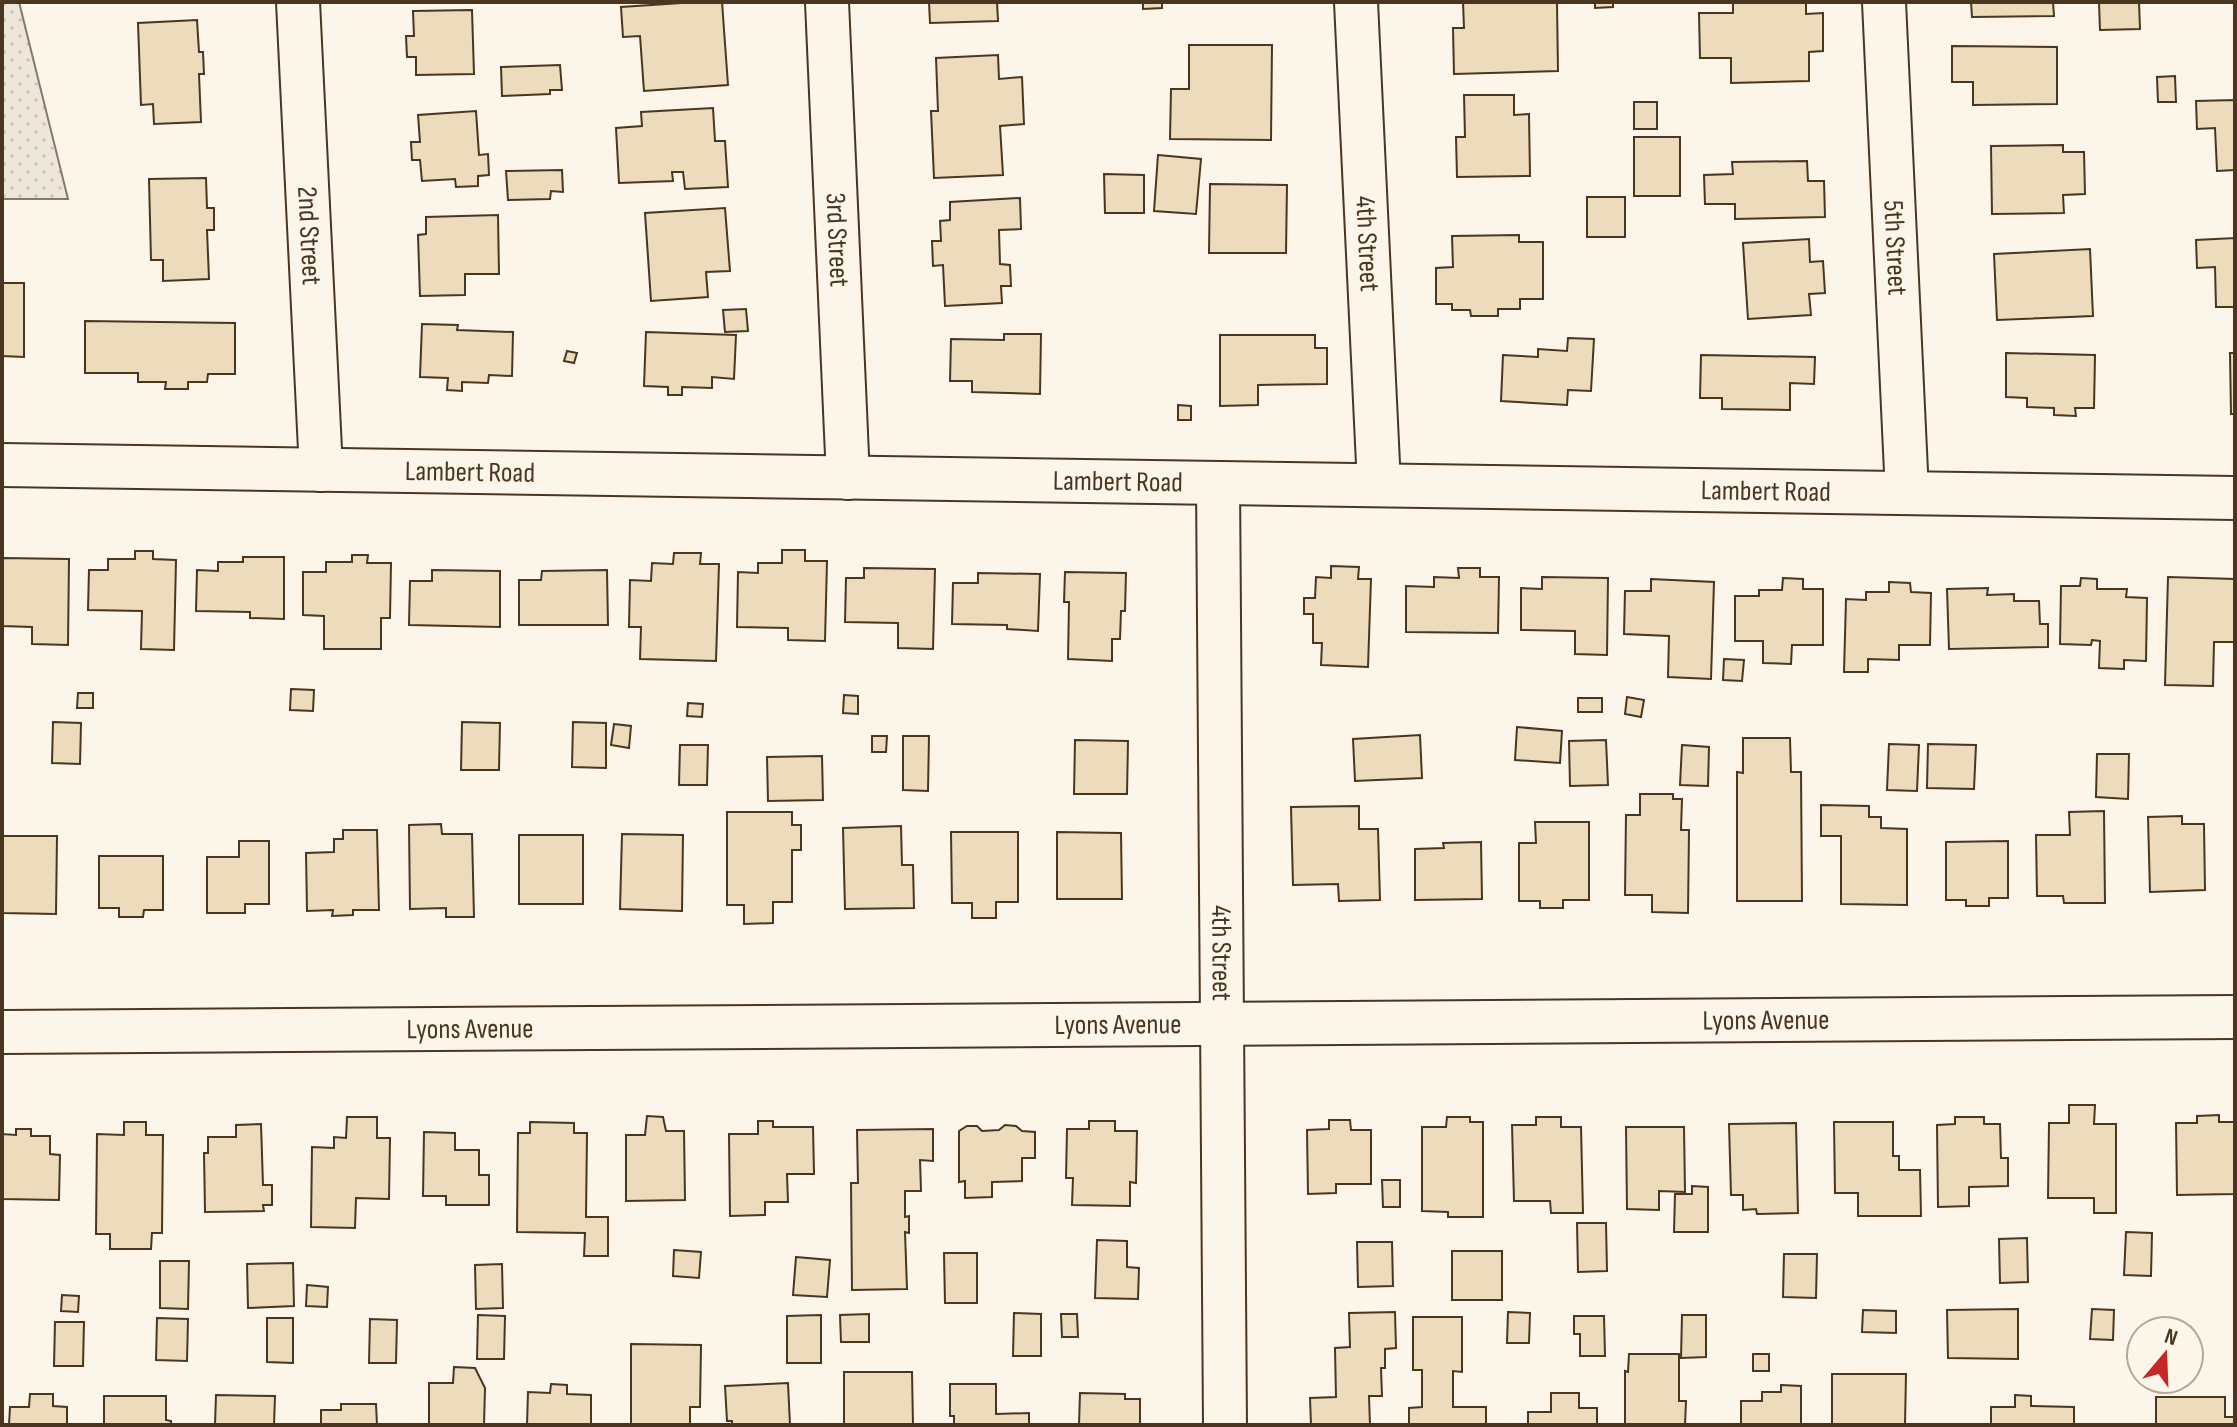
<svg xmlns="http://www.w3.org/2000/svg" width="2237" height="1427" font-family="'Sofia Sans Condensed',sans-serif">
	<defs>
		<pattern id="grass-dots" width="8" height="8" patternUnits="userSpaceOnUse" patternTransform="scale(2)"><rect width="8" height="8" fill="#ede6d9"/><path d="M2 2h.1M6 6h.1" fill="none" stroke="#cdc6ba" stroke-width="1.8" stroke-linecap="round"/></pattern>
	</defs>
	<rect width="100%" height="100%" fill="#fbf6e9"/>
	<path fill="url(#grass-dots)" stroke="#887966" stroke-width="2" d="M2 2H19L68 199H2Z"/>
	<path fill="#ecdcbc" stroke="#4a3520" stroke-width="2" d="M697 2H722L728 85 644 91 640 36 623 37 621 7Z
		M929 2H997L998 21 930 23Z
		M1143 2H1162V8L1143 9Z
		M1463 2 1557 3 1558 71 1454 74 1453 28H1464Z
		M1595 2H1613V7L1595 8Z
		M1733 2H1806V14L1823 13V51L1809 52V81L1731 83V58H1700L1699 13H1733Z
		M1971 2H2053L2054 16 1972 17Z
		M2099 2H2139L2140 29 2100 30Z
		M472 10 474 74 416 75V57H407L406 36H414L413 11Z
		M197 20 199 52H203L204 74H199L201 122 154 124 153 104 141 105 138 23Z
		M1189 45H1272L1271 140 1170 139 1171 89H1189Z
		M1952 46 2057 47V104L1973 105V82H1952Z
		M998 55 999 79 1022 77 1024 124 1000 126 1003 175 934 178 931 111H938L936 58Z
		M560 65 562 90H550V94L502 96 501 67Z
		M2175 76 2176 102H2158L2157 77Z
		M1464 95H1514V115L1529 114 1530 176 1457 177 1456 137H1465Z
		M2235 100V170L2217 171 2215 128 2197 129 2196 101Z
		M1634 102H1657V129H1634Z
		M713 108 715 141H725L728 187 685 189 683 172H672L673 181 619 183 616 128 642 126 641 112Z
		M476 111 479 155 488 154 489 175 478 176V186L456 187 455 179 422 181 420 160H412L411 142H420L418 115Z
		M1634 137H1680V196H1634Z
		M2063 145V152H2084L2085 194 2063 195 2064 213 1992 214 1991 146Z
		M1158 155 1201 159 1196 214 1154 211Z
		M1807 161 1808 181H1824L1825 217 1735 219V204H1705L1704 175 1733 174 1732 162Z
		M562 170 563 192 551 191 550 199 508 200 506 171Z
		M1104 174 1144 175V213H1105Z
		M206 178 207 208H214V230H207L209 279 163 281V260H151L149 179Z
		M1210 184 1287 185 1286 253H1209Z
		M1587 197H1625V237H1587Z
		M1020 198 1021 229 999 230 1000 264 1010 265 1011 286H1001L1002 303 945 306 943 265 933 266 932 241H941L940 221 950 220V202Z
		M725 208 730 271 706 272 708 297 651 301 645 213Z
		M498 215 499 274H465V295L420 296 418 235 426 234V217Z
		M1519 235V242H1543V299H1520V309H1498V316H1471L1470 310H1452V304H1436V268L1453 267 1452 236Z
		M2235 238V307H2216L2215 267 2197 268 2196 240Z
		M1809 239 1810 262 1823 261 1825 293 1809 294 1811 315 1748 319 1743 243Z
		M2090 249 2093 316 1997 320 1994 254Z
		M2 283H24V357L2 356Z
		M746 309 748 331 725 332 723 310Z
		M85 321 235 323V374H208L207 382H188V389H165L166 382H138V373H85Z
		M422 324 458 325 457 330 513 332 512 376 489 375 488 383 462 382V391L447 390 448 378 420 377Z
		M646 332 736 335 734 379 712 377V388L682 387V395H668V387L644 386Z
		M1004 334H1041L1040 394 972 392V381H950L951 339 1004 340Z
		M1220 335H1315V348H1327V384L1258 385V405L1220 406Z
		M1568 338 1594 339 1591 391 1568 390 1567 405 1501 401 1503 355 1538 357V349L1567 351Z
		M567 351 577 353 574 363 564 361Z
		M2006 353 2095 355 2094 408H2075L2076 416 2054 415V408L2027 407V398L2006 397Z
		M2230 353H2235V414H2231Z
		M1701 355 1815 357 1814 384 1790 383V410L1722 409V398H1700Z
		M1178 405 1191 406V420H1178Z
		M782 550H805V561H827L825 641 788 640V628L737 627 738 572 758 573V563H782Z
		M135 551H153V559L176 560 174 650 141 649 142 611 88 610 89 570H108V559H135Z
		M674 553H701L700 564H719L716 661 640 659 641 627H629L630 580 651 581 652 563 673 564Z
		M352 555H368L367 563H391L390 618H381V649H324V616L303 615V572H326V562H352Z
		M243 557H284V619L250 618V612L196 611 197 570 218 571V562H243Z
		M2 558 69 559 68 645 32 644V627L2 626Z
		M1331 566 1359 567 1358 579H1371L1368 667 1321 665 1322 643H1313V614H1304V598H1315L1316 577 1331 578Z
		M864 568 935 569 933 649 898 648V623L845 622 846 578H864Z
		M1458 568H1480V577H1499L1498 633 1406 632V586L1434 587V577L1459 578Z
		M432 570 500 571V627L409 625 410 581H432Z
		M607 570 608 625H519V580H541L542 571Z
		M1065 572 1126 573 1125 611H1121L1120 639H1112V661L1068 659 1069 602H1064Z
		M978 573 1040 574 1038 631 1007 629V625L952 624 953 583H978Z
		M1542 577 1608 578 1607 655 1575 654V631L1521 630V588L1542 589Z
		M2168 577 2235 579V642H2214L2213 686 2165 685Z
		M1783 578 1803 579V589H1823V645H1792L1791 664 1763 663V641H1735V596H1759V590H1782Z
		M2081 578 2097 579V589H2127L2126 597 2147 598 2146 661 2124 660V669L2099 668 2100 641 2092 640 2091 645 2060 644 2061 586H2080Z
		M1651 579 1714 582 1711 679 1668 677 1669 636 1624 634 1625 591H1651Z
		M1889 582 1910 583 1911 592 1931 593 1930 645H1899V660L1868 659V672H1844L1846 599 1866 600V592H1889Z
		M1988 588 1987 595 2014 594V601H2039L2040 624H2048V647L1949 649 1947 589Z
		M1724 659 1744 660 1742 681 1723 680Z
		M291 689 314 690 313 711 290 710Z
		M78 693H93V708H77Z
		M844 695 858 696V714L843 713Z
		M1627 697 1644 700 1641 717 1625 714Z
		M1578 698H1602V712H1578Z
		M688 703 703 704 702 717 687 716Z
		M53 722 81 723 80 764 52 763Z
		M462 722 500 723 499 770H461Z
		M573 722 606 723V768L572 767Z
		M614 724 631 726 629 748 611 745Z
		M1517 727 1562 731 1560 763 1515 760Z
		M1420 735 1422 778 1355 781 1353 739Z
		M872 736H887L886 752H872Z
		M903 736H929L928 791 903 790Z
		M1743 738H1790L1791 772H1801L1802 901H1737V772L1743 773Z
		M1075 740 1128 741 1127 794H1074Z
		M1606 740 1608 785 1570 786 1569 741Z
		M1889 744 1919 745 1917 791 1887 790Z
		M1928 744 1976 745 1974 789 1927 788Z
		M680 745H708L707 785H679Z
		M1682 745 1709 747 1708 786 1680 785Z
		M2097 754H2129L2128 799 2096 797Z
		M822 756 823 800 768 801 767 757Z
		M1640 794H1673V799H1682L1681 830H1689L1688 913 1652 912V895H1625L1626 815H1640Z
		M1821 805 1869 806V817H1881V828L1907 829V905L1841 904V836H1821Z
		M1359 806V829H1378L1380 900 1339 901 1338 884 1293 885 1291 807Z
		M2104 811 2105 903H2064L2063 896H2037L2036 835H2070L2069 812Z
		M727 812H792V825H801V850H792V902H773V923L744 924V905H727Z
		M2182 816V824H2204L2205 890 2150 892 2148 817Z
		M1535 822H1589V900H1563V908H1540V901H1519V843H1536Z
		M441 824 442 834H472L474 917H446V908L410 909 409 825Z
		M901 826 902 865H913L914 908 845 909 843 828Z
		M343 830H377L379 910H353V915L332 916 333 910 307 911 306 853 334 852V839H343Z
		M951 832H1018V902H996V918H972V903H952Z
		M1057 832 1121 833 1122 899H1057Z
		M622 834 683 835 682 911 620 909Z
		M519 835H583V904H519Z
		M2 836H57L56 914 2 913Z
		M239 841H269V904H245V913H207V857H239Z
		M2008 841V898H1989V906H1966V900H1946V842Z
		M1481 842 1482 899 1415 900V849L1444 848 1443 843Z
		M99 856H163V910H144L143 917H119V908H99Z
		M2069 1105H2095L2094 1124H2116V1213H2094V1198H2048L2049 1123H2069Z
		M2219 1115V1122H2235V1194L2177 1195 2176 1123H2197V1116Z
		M647 1116 663 1117 666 1131H684L685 1200 626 1201V1135H645Z
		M347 1117H377V1138H390L389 1199 356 1198 355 1228 311 1227 312 1147 334 1148V1137L346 1138Z
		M1447 1117H1470V1122H1483V1217H1448V1212L1422 1211V1127H1446Z
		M1536 1117H1561V1127H1581L1583 1213H1551L1550 1201H1514L1512 1125H1536Z
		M1955 1117H1984V1124H2000L2001 1158H2008V1186L1969 1187V1206L1938 1207 1937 1125 1955 1124Z
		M1329 1120H1350L1351 1130H1371V1184H1336V1193L1308 1194 1307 1130 1329 1129Z
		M758 1121H773V1127H813L814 1174H787L788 1202H765V1215L730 1216 729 1134H758Z
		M1089 1121H1115V1131H1137L1136 1183 1130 1182V1206L1072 1205 1073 1178H1066L1067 1129H1089Z
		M124 1122H146V1135H163L162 1233H152L151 1249H110V1234H96L97 1134 124 1135Z
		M530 1122 574 1123V1133H587L586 1217H608V1256H584L585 1233 517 1232 518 1133H530Z
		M1834 1122H1893V1156H1899V1170H1920L1921 1216H1858V1193H1835Z
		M1796 1123 1798 1213 1757 1214 1756 1209 1743 1210V1195H1731L1729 1124Z
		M261 1124 263 1185H272V1205H263L264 1211 205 1212 204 1153H208V1137H236V1125Z
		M1005 1125 1016 1126 1022 1131 1035 1132V1158H1022V1181L992 1182V1197L965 1198V1181L959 1182V1131L967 1126H977L982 1131 999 1130Z
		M1626 1127H1684L1685 1192 1659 1191V1210L1627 1209Z
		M16 1129H31V1136H50V1154L60 1155 59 1200 2 1199V1134L16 1135Z
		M933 1129V1161L920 1160 921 1191H905V1217L909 1216V1233L905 1232 907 1289 852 1290 851 1183H858L857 1130Z
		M424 1132 455 1133V1150H479V1175H489V1205H446V1196H423Z
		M1382 1180H1400V1207H1383Z
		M1692 1186 1708 1187V1232H1674L1675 1194H1692Z
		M1577 1223H1606L1607 1271 1578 1272Z
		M2126 1232 2152 1233 2151 1276 2124 1275Z
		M2027 1238 2028 1282 2000 1283 1999 1239Z
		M1097 1240 1127 1241V1267L1139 1268 1138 1299 1095 1298Z
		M1357 1242H1392L1393 1286 1358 1287Z
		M674 1250 701 1252 699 1278 673 1276Z
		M1452 1251H1502V1300H1452Z
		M944 1253H977V1303H945Z
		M1784 1254H1817L1816 1298 1783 1297Z
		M796 1257 830 1260 827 1297 793 1295Z
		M160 1261H189L188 1309 160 1308Z
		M293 1263 294 1306 248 1308 247 1264Z
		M502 1264 503 1308 476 1309 475 1265Z
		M307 1285 328 1287 327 1307 306 1306Z
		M62 1295 79 1296 78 1312 61 1311Z
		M2018 1309V1359L1948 1358 1947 1310Z
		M2092 1309 2114 1310 2113 1340 2090 1339Z
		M1863 1310 1896 1311V1333L1862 1332Z
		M1395 1312 1396 1348 1385 1349V1368H1381L1382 1396H1369L1370 1425H1311L1310 1398 1336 1397 1335 1348 1350 1347 1349 1313Z
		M1508 1312 1530 1313 1529 1343H1507Z
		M1014 1313 1041 1314V1356H1013Z
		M869 1314V1342H841L840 1315Z
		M1061 1314H1077L1078 1337H1062Z
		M478 1315 505 1316 504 1359H477Z
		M821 1315V1363H787V1316Z
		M1682 1315H1706V1357L1681 1358Z
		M1574 1316H1604L1605 1356H1580V1334H1574Z
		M1413 1317H1462V1372L1453 1371V1407H1486V1425H1409V1408L1422 1407V1370H1413Z
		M157 1318 188 1319 187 1361 156 1360Z
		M267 1318H293V1363L267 1362Z
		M370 1319 397 1320 396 1363H369Z
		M55 1322H84L83 1366H54Z
		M631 1344 701 1345 700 1407H690V1425H631Z
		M1629 1354H1679V1401H1686L1685 1425H1625V1371L1628 1372Z
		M1753 1354H1769V1371H1753Z
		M454 1367 475 1368 485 1388 484 1425H429V1383H453Z
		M844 1372H912L913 1425H844Z
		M1832 1374H1906L1905 1425H1832Z
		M788 1383 790 1425H732V1421H727L725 1386Z
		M551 1384 567 1385V1394L591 1395V1425H527L528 1392 550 1393Z
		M950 1384H996V1414L1029 1413V1425H954V1416H950Z
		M1781 1385 1801 1386V1425H1741V1401H1762V1392H1781Z
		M1080 1393 1125 1394V1399H1140V1425H1079Z
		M1551 1393H1579V1408H1597V1425H1528V1412H1551Z
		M30 1394H53V1406L67 1407V1425H9L10 1407H29Z
		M216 1395 275 1396 274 1425H215Z
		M2015 1395 2031 1396V1406L2074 1407V1425H1991V1407H2015Z
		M104 1396H166V1420L171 1421V1425H104Z
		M2156 1397H2225V1417H2235V1425H2156Z
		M341 1404H376L377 1425H321V1410H341Z"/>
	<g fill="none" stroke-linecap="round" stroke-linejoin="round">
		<g stroke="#4a3520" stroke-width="46">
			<g id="street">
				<path id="s1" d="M298 2 321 470"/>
				<path id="s2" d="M827 2 848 478"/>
				<path id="s3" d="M1356 2 1379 485"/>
				<path id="s4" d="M1884 2 1907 493"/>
				<path id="s5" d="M2 465 2235 498"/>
				<path id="s6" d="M1218 483 1225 1425"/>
				<path id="s7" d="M2 1032 2235 1017"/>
			</g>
		</g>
		<use href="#street" stroke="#fbf6e9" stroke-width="42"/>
	</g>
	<g text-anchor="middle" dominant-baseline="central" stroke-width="6" stroke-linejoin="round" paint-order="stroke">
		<g font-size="28" fill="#4a3520" stroke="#fbf6e9">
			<text stroke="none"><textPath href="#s1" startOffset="234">2nd Street</textPath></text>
			<text stroke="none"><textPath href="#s2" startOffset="238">3rd Street</textPath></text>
			<text stroke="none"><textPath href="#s3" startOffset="242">4th Street</textPath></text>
			<text stroke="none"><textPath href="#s4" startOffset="246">5th Street</textPath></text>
			<text stroke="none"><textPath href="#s5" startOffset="468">Lambert Road</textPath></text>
			<text stroke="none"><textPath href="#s5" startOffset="1116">Lambert Road</textPath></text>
			<text stroke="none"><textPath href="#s5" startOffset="1764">Lambert Road</textPath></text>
			<text stroke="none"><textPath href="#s6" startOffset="470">4th Street</textPath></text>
			<text stroke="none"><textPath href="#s7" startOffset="1764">Lyons Avenue</textPath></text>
			<text stroke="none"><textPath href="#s7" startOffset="1116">Lyons Avenue</textPath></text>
			<text stroke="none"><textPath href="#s7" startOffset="468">Lyons Avenue</textPath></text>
		</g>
	</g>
	<rect width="2237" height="1427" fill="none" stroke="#4a3520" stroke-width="8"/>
	<g transform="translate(2165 1355) rotate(19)"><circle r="38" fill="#fbf6e9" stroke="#b4a999" stroke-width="2"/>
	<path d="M0-6L14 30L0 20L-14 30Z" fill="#c62828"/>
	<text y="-12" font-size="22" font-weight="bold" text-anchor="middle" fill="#4a3520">N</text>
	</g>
</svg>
